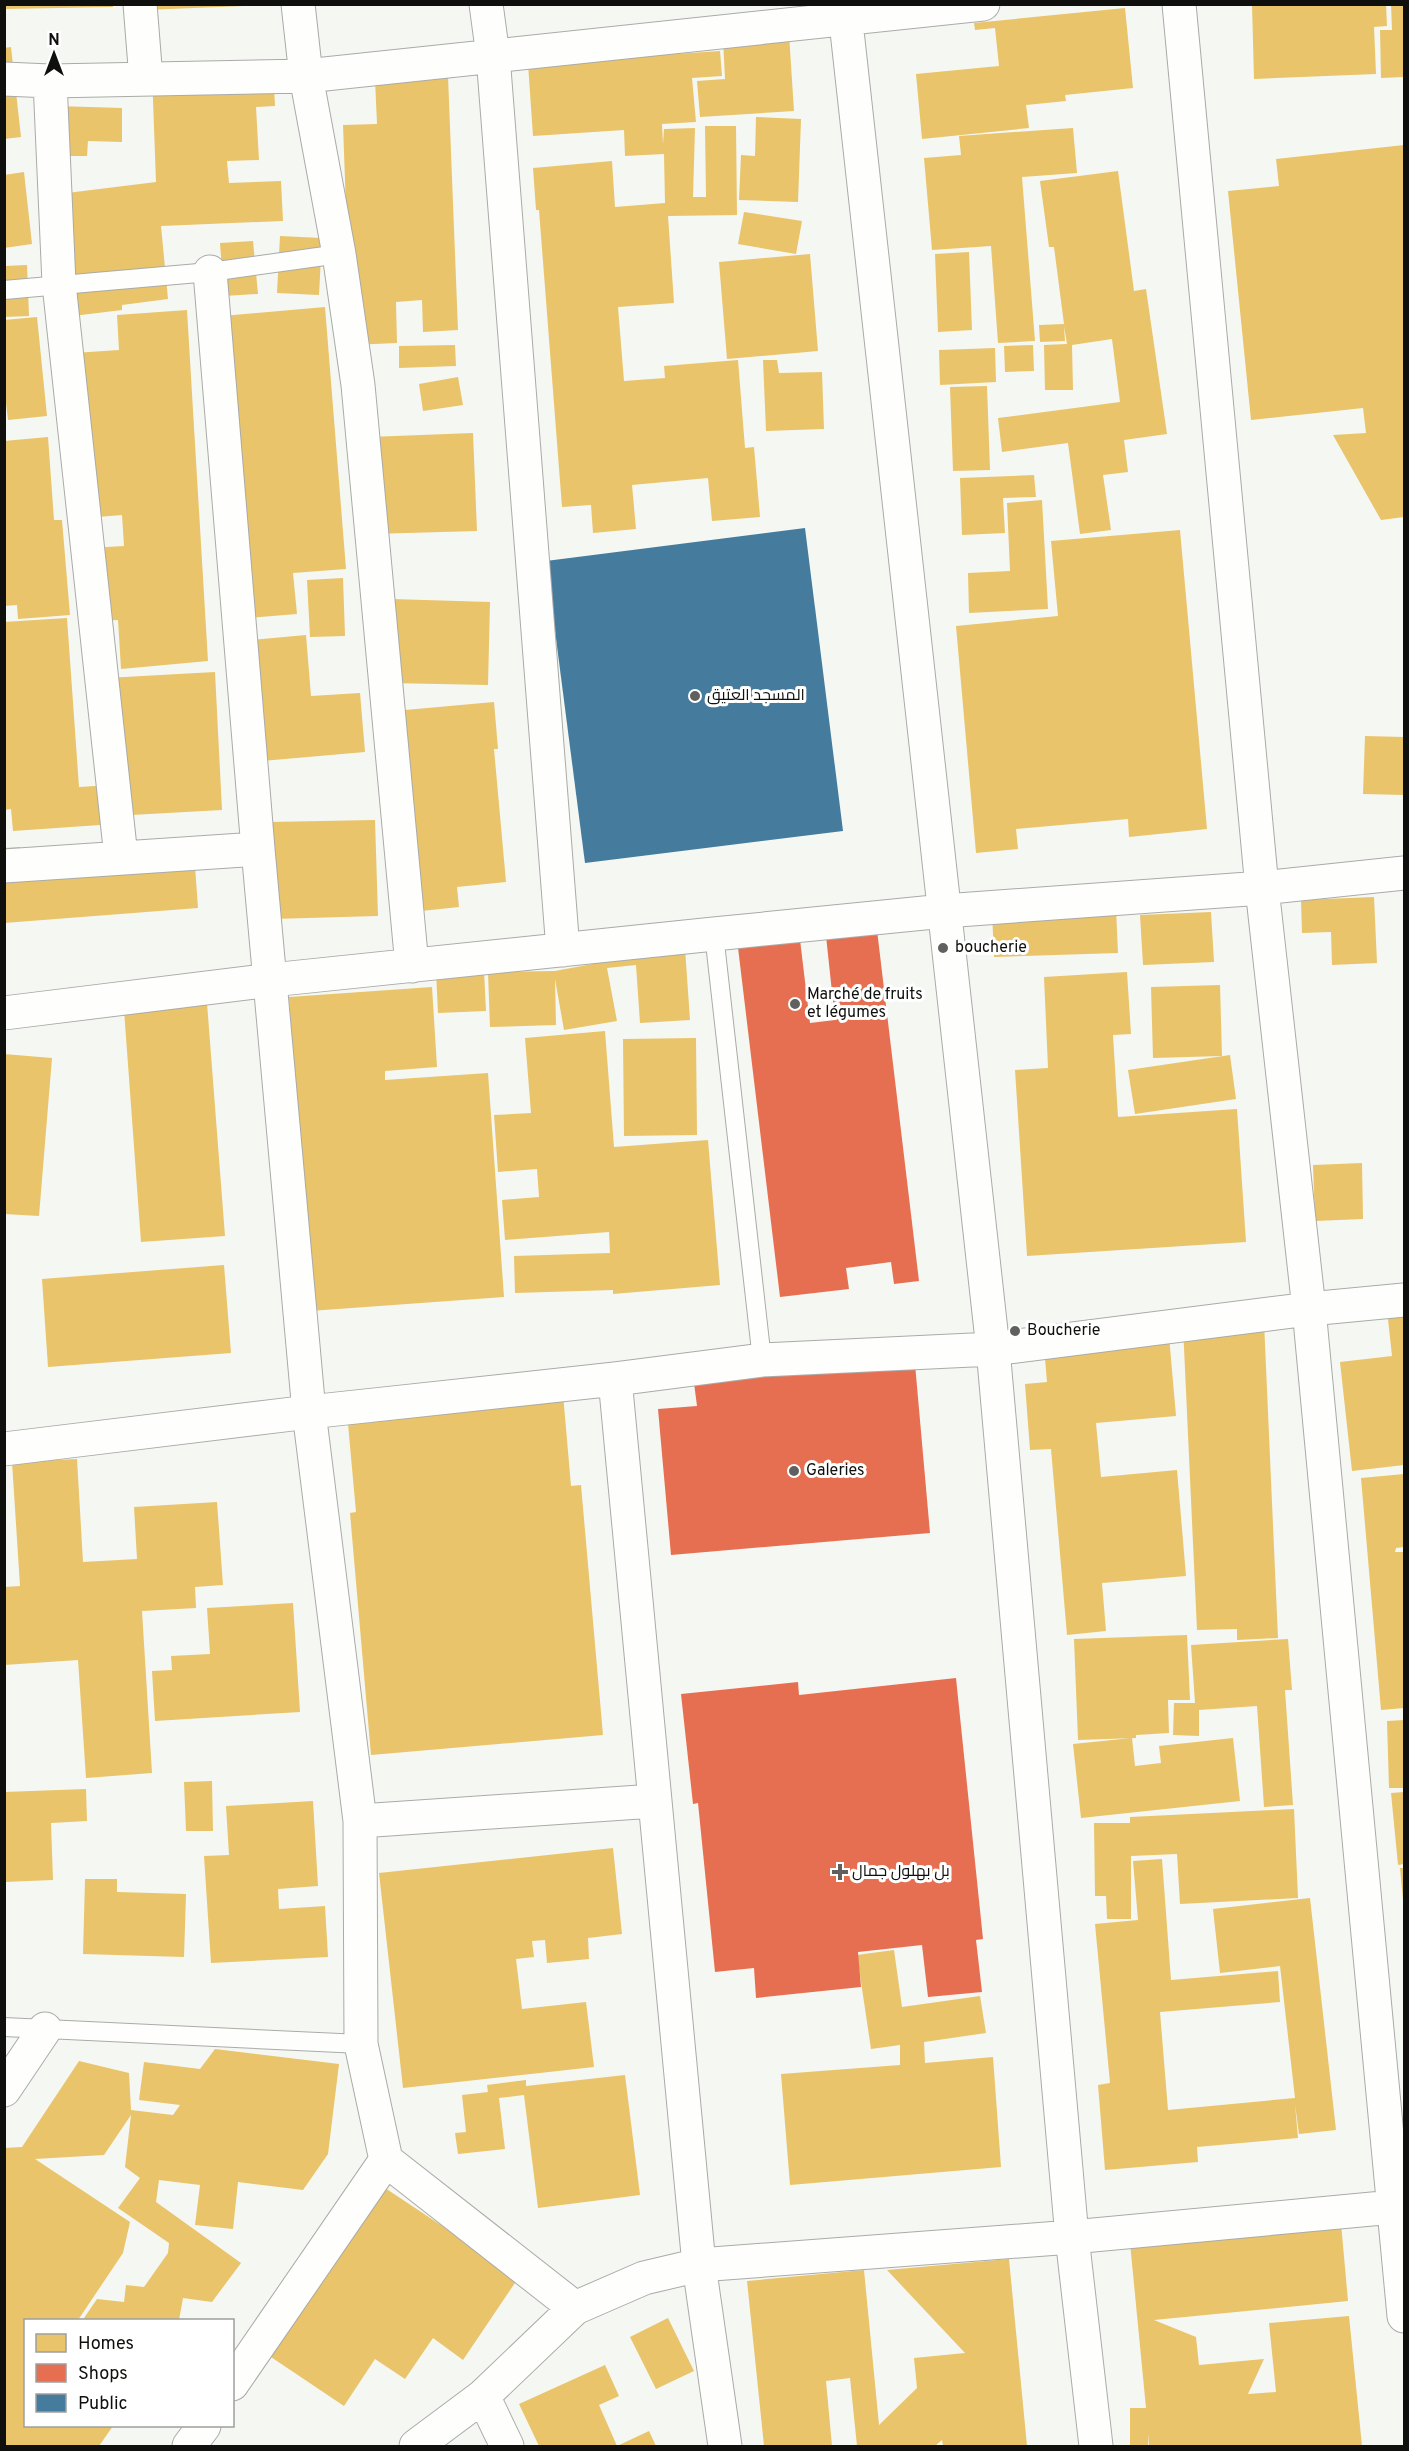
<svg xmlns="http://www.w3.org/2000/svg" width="1409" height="2451" font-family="Overpass,Cairo,sans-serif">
	<rect width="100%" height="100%" fill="#f5f7f3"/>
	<path fill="#e9c46a" d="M4 4H113V7L4 9Z
		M144 4H244V6L144 10Z
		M1252 4H1386L1387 26 1374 27 1376 74 1254 79Z
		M1391 4H1404V77L1381 78 1380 30H1392Z
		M1125 8 1133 88 1065 95 1066 101 1026 105 1029 128 922 139 916 74 999 66 995 28 975 30 974 23Z
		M789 34 794 111 700 117 697 81 725 79 723 39Z
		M11 47 21 137 4 139V48Z
		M720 51 722 76 692 78 696 122 662 124 663 144 664 129 695 128 693 197H706L705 126H736L737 215 668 216 674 303 618 307 624 381 665 378 664 366 738 360 745 448 754 447 760 517 712 521 708 478 632 485 636 529 593 533 591 505 562 507 539 210H536L533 168 612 161 615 207 665 203 664 154 625 156 624 130 533 136 528 64Z
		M273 68 275 106 256 107 259 160 227 161 229 183 281 181 283 221 161 226 168 299 122 305V310L73 316 59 194 156 182 152 73Z
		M448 76 458 330 423 332 422 300 396 302 397 343 351 345 343 125 377 124 375 79Z
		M56 106 122 108V142L88 141 87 156H54Z
		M756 117 801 119 798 202 739 200 741 155 755 156Z
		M1073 128 1077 173 1022 177 1035 341 998 343 991 246 932 250 924 158 961 155 959 136Z
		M1404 145V517L1381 520 1333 435 1366 433 1363 408 1251 420 1228 191 1279 186 1276 159Z
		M1118 171 1134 291 1146 289 1167 434 1124 440 1128 472 1103 475 1111 530 1080 534 1068 443 1002 452 998 418 1120 402 1112 339 1072 345 1073 390H1045L1044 345 1067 344 1064 326 1065 341 1040 342 1039 325 1064 324 1054 247H1049L1040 181Z
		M24 172 32 244 4 248V175Z
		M744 212 802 221 796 254 738 244Z
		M280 236 322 238 319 295 277 293Z
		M253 241 258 294 224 296 220 243Z
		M969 252 972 330 938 332 935 254Z
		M810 254 818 351 727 359 719 262Z
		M27 265 29 316 4 317V266Z
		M325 307 346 569 293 573 297 614 249 618 222 316Z
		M187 310 208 661 121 669 118 620 94 621 89 548 124 546 122 515 85 518 74 353 119 350 117 315Z
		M37 317 47 416 8 420 4 386V320Z
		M455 345 456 366 399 368V346Z
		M1033 345 1034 371 1005 372 1004 346Z
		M995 348 996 382 940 385 939 350Z
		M763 360H777L779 373 822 372 824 429 766 431Z
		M458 377 463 405 423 411 419 384Z
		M987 386 990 470 953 471 950 387Z
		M473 433 477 531 372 534 369 437Z
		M48 437 54 520H62L70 615 18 619 17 605 4 606V441Z
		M1034 475 1036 497 1003 498 1005 533 962 535 960 478Z
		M1042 500 1048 609 969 613 968 573 1010 571 1007 503Z
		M1180 530 1207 829 1129 837 1128 819 1016 829 1018 849 976 853 956 626 1058 616 1051 541Z
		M343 578 345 636 310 637 307 580Z
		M392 599 490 602 488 685 389 683Z
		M67 618 79 787 112 785 106 678 215 672 222 810 113 816 114 824 13 831 11 809 4 810V622Z
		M306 635 311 696 360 693 365 752 262 761 251 640Z
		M494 702 498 749H494L506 882 457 887 459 907 412 912 394 711Z
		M1365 736 1404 737V795L1363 794Z
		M375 820 378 916 272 919 269 822Z
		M193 838 198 908 4 923V848L20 847V851Z
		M1374 897 1377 963 1332 965 1331 932 1302 933 1301 900Z
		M1116 908 1118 953 994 957 992 912Z
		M1211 912 1214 962 1143 965 1140 915Z
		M685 948 690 1020 640 1023 636 965 607 968 617 1021 564 1030 555 979 556 1025 490 1027 488 972 555 971 603 962V955Z
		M484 971 486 1011 438 1013 436 972Z
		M1127 972 1131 1034 1113 1035 1118 1117 1237 1109 1246 1242 1027 1256 1015 1070 1048 1068 1044 977Z
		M1220 985 1222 1056 1153 1058 1151 987Z
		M432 987 437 1067 385 1071V1080L488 1073 504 1297 310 1311 289 997Z
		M207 1003 225 1236 141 1242 124 1010Z
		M605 1031 614 1147 708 1140 720 1285 613 1294V1290L515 1293 514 1256 610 1253 609 1232 505 1240 502 1200 539 1197 537 1169 498 1172 494 1115 531 1113 525 1038Z
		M696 1038 697 1135 624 1136 623 1039Z
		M4 1054 52 1058 39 1216 4 1214Z
		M1230 1055 1236 1099 1135 1114 1128 1070Z
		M1362 1163 1363 1219 1315 1221 1313 1165Z
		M224 1265 231 1353 48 1367 42 1279Z
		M1404 1308V1465L1352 1471 1340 1362 1392 1356 1387 1310Z
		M1264 1322 1278 1638 1237 1640V1629L1197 1630 1183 1326Z
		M1169 1336 1176 1416 1096 1423 1101 1477 1177 1470 1186 1576 1102 1583 1106 1631 1067 1635 1051 1449 1030 1450 1025 1384 1047 1382 1044 1347Z
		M563 1394 571 1486 581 1485 603 1735 371 1755 350 1513 356 1512 347 1413Z
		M77 1459 83 1562 137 1559 134 1507 217 1502 223 1585 195 1587 196 1608 142 1611 152 1773 86 1778 78 1660 4 1665V1587L20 1586 12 1462Z
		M1404 1474V1547L1396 1548 1395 1552H1404V1708L1381 1710 1361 1478Z
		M293 1603 300 1712 155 1721 152 1671 172 1670 171 1656 210 1654 207 1608Z
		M1187 1635 1190 1700H1168L1169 1733 1136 1735V1738L1078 1740 1074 1639Z
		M1288 1639 1292 1690H1285L1293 1805 1264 1807 1257 1706 1199 1710V1736L1173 1735 1174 1703H1195L1191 1645Z
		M1404 1720V1788H1389L1387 1721Z
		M1132 1738 1135 1766 1161 1763 1159 1746 1233 1738 1240 1801 1081 1818 1073 1744Z
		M212 1781 213 1831H186L184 1782Z
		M86 1789 87 1821 51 1823 53 1880 4 1882V1792Z
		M1404 1792V1864L1398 1865 1391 1793Z
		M313 1801 318 1886 278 1889 279 1909 325 1906 328 1957 211 1963 204 1856 229 1855 226 1806Z
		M1294 1809 1298 1898 1180 1904 1177 1854 1131 1856V1919H1107L1106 1896H1095L1094 1823H1130V1817Z
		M613 1848 622 1934 588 1938 589 1959 547 1963 545 1940 532 1941 534 1957 516 1959 522 2009 586 2002 594 2067 403 2088 379 1873Z
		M1162 1859 1171 1980 1278 1971 1280 2002 1160 2012 1168 2110 1295 2098 1280 1966 1220 1973 1213 1909 1310 1898 1336 2130 1299 2134 1295 2104 1298 2138 1197 2147 1198 2162 1105 2170 1098 2085 1110 2083 1095 1924 1138 1920 1133 1861Z
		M1400 1868H1404V1900H1403Z
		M85 1879H117V1892L186 1894 184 1957 83 1954Z
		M894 1950 902 2007 980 1996 986 2033 924 2042 925 2063 993 2057 1001 2167 790 2185 781 2074 900 2065V2045L871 2049 857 1955Z
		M215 2049 339 2064 328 2154 303 2190 238 2182 233 2229 195 2225 200 2185 159 2180 156 2202 241 2263 212 2302 183 2298 179 2320H88L84 2318 97 2299 124 2302 126 2285 144 2287 168 2253 169 2243 118 2208 140 2178 125 2167 131 2115 104 2155 35 2159 130 2222 123 2253 78 2320H26V2426H113L99 2446H4V2148L22 2147 79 2061 129 2073 131 2110 173 2115 180 2105 139 2100 144 2062 200 2069Z
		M625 2075 640 2195 538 2208 524 2095 499 2098 505 2149 458 2154 455 2133 466 2132 462 2095 488 2092 487 2085 526 2080V2086Z
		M382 2186 519 2277 463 2360 433 2338 405 2379 375 2359 344 2406 259 2349Z
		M1341 2223 1348 2301 1154 2320 1196 2337 1199 2365 1264 2359 1248 2394 1276 2392 1269 2323 1349 2316 1362 2446H1149L1148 2434V2446H1130V2408H1146L1130 2243Z
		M1009 2259 1027 2446H943L942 2440 935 2446H857L850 2378 826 2381 832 2446H764L747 2281 864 2270 879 2425 917 2388 914 2358 965 2353 887 2270Z
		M668 2318 694 2371 656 2389 630 2337Z
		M605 2365 619 2396 599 2405 617 2446 649 2431 656 2446H539L519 2404Z"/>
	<path fill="#e76f51" d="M798 923 810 1023 835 1020 826 936 877 930 919 1281 894 1284 891 1262 846 1268 849 1289 780 1297 736 931Z
		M915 1364 930 1533 671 1555 658 1409 697 1406 694 1383Z
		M956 1678 983 1939 976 1940 982 1992 928 1997 922 1945 858 1952 861 1987 756 1998 754 1968 715 1972 698 1803 693 1804 681 1694 798 1682 799 1695Z"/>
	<path fill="#457b9d" d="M805 528 843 831 585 863 546 561Z"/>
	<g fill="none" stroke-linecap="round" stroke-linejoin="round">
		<g stroke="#aaaba8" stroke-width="20">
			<path id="lane" d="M4 290 210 272 339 254
				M714 934 762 1360
				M4 2027 361 2044"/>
		</g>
		<g stroke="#aaaba8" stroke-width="35">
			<path id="street" d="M140 4 146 79
				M298 4 306 76 339 254 358 385 412 966
				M486 4 493 56 563 950
				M844 4 993 1349 1072 2237 1096 2446
				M1179 4 1262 888 1309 1309 1404 2316
				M4 79 50 81 306 76 983 4
				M50 81 59 284 121 857
				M210 272 258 849 309 1412 360 1821 361 2044 386 2160 575 2308
				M4 866 258 849
				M4 1013 271 980 714 934 944 911 1262 888 1404 873
				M615 1379 699 2265 725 2446
				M4 1449 309 1412 615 1379 762 1360 993 1349 1309 1309 1404 1300
				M360 1821 654 1801
				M4 2090 45 2029
				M232 2384 386 2160
				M483 2396 507 2446
				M189 2446 204 2426
				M416 2446 483 2396 575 2308 644 2278 699 2265 1072 2237 1404 2206"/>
		</g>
		<use href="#lane" stroke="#fefefd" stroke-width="18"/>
		<use href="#street" stroke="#fefefd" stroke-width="33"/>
	</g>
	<g fill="#60615e" stroke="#fff" stroke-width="2">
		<circle cx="695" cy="696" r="6"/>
		<circle cx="943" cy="948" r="6"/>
		<circle cx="795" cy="1004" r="6"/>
		<circle cx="1015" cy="1331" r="6"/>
		<circle cx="794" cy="1471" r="6"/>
		<path d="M837 1863h6v6h6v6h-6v6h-6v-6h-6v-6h6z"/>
	</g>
	<g text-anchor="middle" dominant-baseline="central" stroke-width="6" stroke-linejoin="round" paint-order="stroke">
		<g font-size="16" fill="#0f100d" stroke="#fff" text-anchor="start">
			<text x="707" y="696">المسجد العتيق</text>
			<text x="955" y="948">boucherie</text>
			<text x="807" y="995">Marché de fruits<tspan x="807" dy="18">et légumes</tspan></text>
			<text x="1027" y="1331">Boucherie</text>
			<text x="806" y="1471">Galeries</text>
			<text x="852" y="1872">بل بهلول جمال</text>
		</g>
	</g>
	<rect width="1409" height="2451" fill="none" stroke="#0f100d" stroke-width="12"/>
	<rect x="24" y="2319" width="210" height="108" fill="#ffffff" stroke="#9f9f9e" stroke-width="1.5"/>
	<rect x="36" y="2334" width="30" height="18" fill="#e9c46a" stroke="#9f9f9e" stroke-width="1.5"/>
	<text x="78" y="2349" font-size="18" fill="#0f100d">Homes</text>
	<rect x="36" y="2364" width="30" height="18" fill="#e76f51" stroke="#9f9f9e" stroke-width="1.5"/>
	<text x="78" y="2379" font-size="18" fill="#0f100d">Shops</text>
	<rect x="36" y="2394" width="30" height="18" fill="#457b9d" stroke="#9f9f9e" stroke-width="1.5"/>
	<text x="78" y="2409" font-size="18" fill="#0f100d">Public</text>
	<g transform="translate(54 54)" stroke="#ffffff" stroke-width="4.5" paint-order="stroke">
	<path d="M0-4.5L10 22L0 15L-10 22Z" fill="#0f100d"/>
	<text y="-9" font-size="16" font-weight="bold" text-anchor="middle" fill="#0f100d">N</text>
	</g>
</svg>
